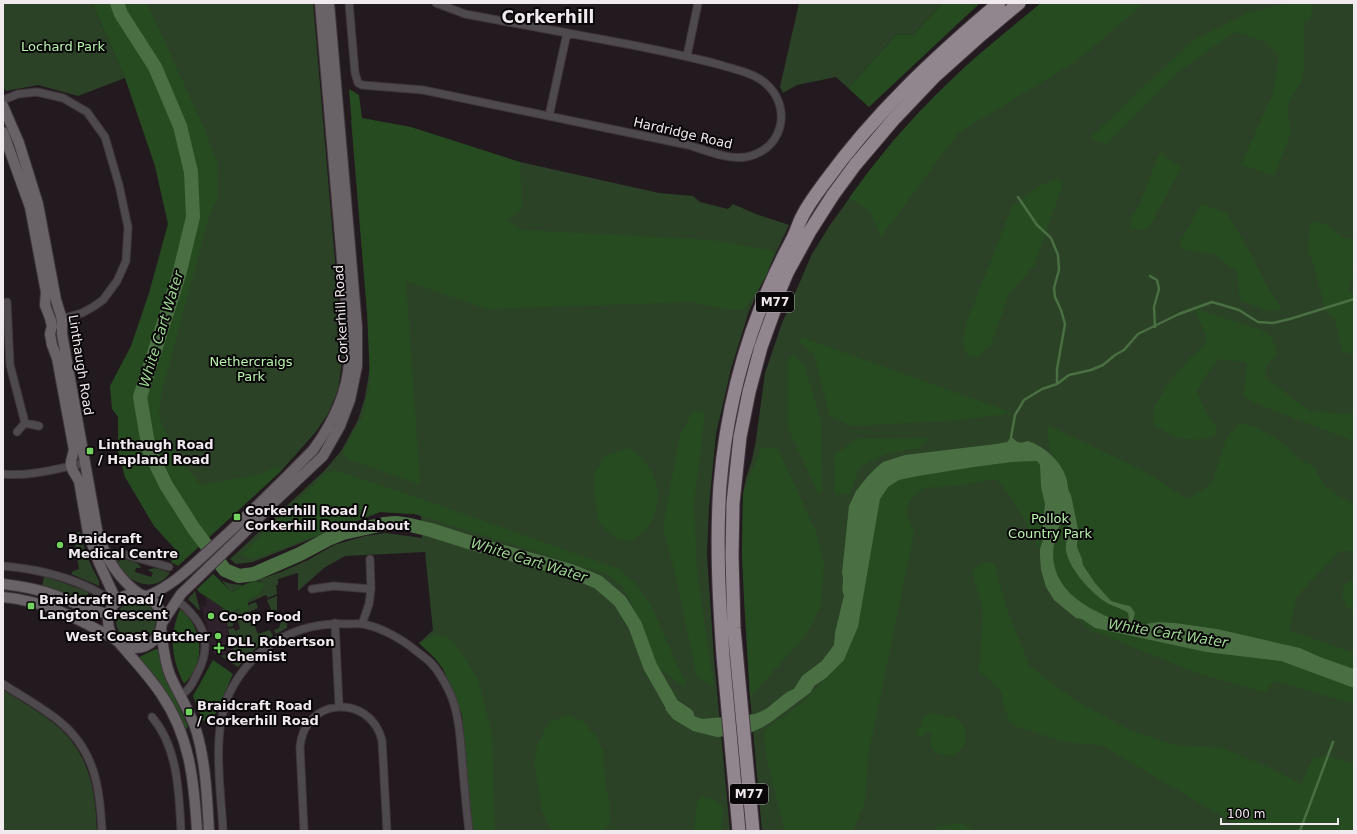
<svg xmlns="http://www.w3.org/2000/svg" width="1357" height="834" font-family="'DejaVu Sans',sans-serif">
	<rect width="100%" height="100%" fill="#231a20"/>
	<path fill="#2f212b" d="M205 596 222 608 234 652 221 656 213 653 202 607 207 605Z"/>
	<path fill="#2b4226" d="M3 3H92L125 78 78 96 38 85 6 91 3 87Z
		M125 3H313L343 355 338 390 328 414 315 433 281 471 207 539 149 418 200 220Z
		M799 3H943L913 35 897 34 848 88 836 77 797 85 783 93 780 87Z
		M1041 3H1354V831H762L750 697 744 601 742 555 743 493 746 478 752 460 756 440 765 373 782 323 812 254 830 225 869 171 892 142 920 111 966 66Z
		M351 120 520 162 659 193 693 196 700 202 728 209 733 204 756 214 789 225 749 311 731 369 716 434 709 507 707 555 714 658 730 831H474L462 710 445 668 419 643 433 630 425 552 345 556 324 568 298 591V573L278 579V585H276L277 594 268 598 266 595 248 603V600L260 594 265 583 258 580 281 572 308 560 334 545 365 536 386 533 422 538 421 516 415 514 380 512 253 562 236 564 230 559 325 470 341 451 358 420 365 397 371 361Z
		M80 532 87 557 99 581V586L71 574 73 571 79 569 73 533Z
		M123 559C130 561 139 561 141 568H136L135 572 151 577 153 573 148 570C156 566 162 570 170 573 154 595 126 582 117 562Z
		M44 576 89 592 84 603 42 587Z
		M222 581 232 584 243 585 233 592 229 590Z
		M195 591 200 610H199L188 599Z
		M93 594 100 599 99 606 98 607 88 604Z
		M277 596V610L272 612 267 600Z
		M116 621a20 20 0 1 1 40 0a20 20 0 1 1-40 0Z
		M256 602 258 608 249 612 258 634 270 630 273 636 258 646 238 667 221 656 234 652 228 629 234 628 235 631 240 629 238 621 233 623V626L228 627 222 608C229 612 233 609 240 610 243 610 245 611 248 612V605Z
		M281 621 287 622V628L276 634 274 630 279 628Z
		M3 690C18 699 33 708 47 718 88 747 95 784 97 831H3Z"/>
	<path fill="#274b20" d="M92 3H147L204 128 217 162 218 196 208 220 161 394 159 416 173 450 201 485 258 475 278 467 281 471 178 566 171 562 175 549 154 526 125 477 118 451V417L112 409 110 386 131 346 149 293 168 224 155 166 125 78Z
		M943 3H980L869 107 848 88 897 34 913 35Z
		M1041 3H1144L1078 60 958 133 881 237 870 211 849 198C884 150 922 106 966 66 990 44 1016 24 1041 3Z
		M1286 3H1314C1311 9 1312 15 1309 21L1304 22C1303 40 1306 58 1303 75 1301 87 1291 95 1288 106 1286 115 1291 124 1291 133L1274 176 1241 164 1273 94 1279 56 1264 41 1235 32 1180 70 1106 144 1094 140 1092 136 1192 41 1248 13Z
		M349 89 359 95 362 118 411 127 520 162 522 208 507 221 522 230 712 240 774 251 767 275 745 309H725L692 302 487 309 406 281 420 484 347 459 343 451 362 417 370 382 367 309Z
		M1160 152 1181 168 1148 229H1130L1131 219 1139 206Z
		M1059 178 1063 183 1034 266 1009 293 991 345 978 357 967 355 963 343 967 321 1012 207 1039 186Z
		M1201 204 1216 209 1227 214 1243 240 1267 286 1282 310 1267 311 1240 300 1237 272 1214 254 1183 250 1180 242Z
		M1315 221 1327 225 1342 237 1351 239 1354 241V261L1352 269 1354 277 1350 282 1349 289 1354 296V355L1342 351 1335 319 1326 312 1313 262 1308 251 1310 225Z
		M1194 308 1261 330 1272 338 1277 354 1265 368 1266 378 1309 411 1347 414 1354 412V441L1262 406 1244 397 1247 362 1218 359 1206 375 1197 392 1206 413 1217 429 1215 436C1187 444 1176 438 1153 425L1154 406 1161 396 1165 387 1189 359 1202 347 1207 339Z
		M801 337 1013 413 961 420 852 426 830 416 814 354 800 343Z
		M793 354 805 367 821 422 822 492 818 493 788 428V362Z
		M693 411 705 413 694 504 697 573 714 687 697 677 676 577 663 527 680 435Z
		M1239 423 1246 424 1259 429 1283 443 1298 458 1314 467 1325 486 1341 497 1354 504V551H1340L1297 596 1289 630 1354 653V669L1320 657 1300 648 1217 629 1175 623 1158 622 1140 625 1132 623 1133 619 1125 605 1111 601 1095 583 1083 565 1082 559 1077 547 1078 529 1066 478 1063 470 1050 451 1047 425 1138 468 1188 499 1212 483 1226 439Z
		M930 438 919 448 885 454 860 467 850 493 835 495 834 455 857 439Z
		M762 447 778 449 816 532 824 565 821 604 807 634 750 697 742 555 743 493Z
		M629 448 643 459 653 475 659 495 654 515 646 530 632 540H619L599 524 594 492V474L605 456Z
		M1037 461 1040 465 1041 487 1045 503 1043 520V540L1040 549C1027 525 1015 499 996 479L962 485 925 488 917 492 911 499 906 513 914 533 868 756 865 803 852 831H785L766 755 764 731 803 702 844 660 850 648 858 627 880 499 888 487 899 480 918 476 974 467 1012 462Z
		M337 471 413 496 619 569 633 581 650 603 688 689 653 664 635 610 622 586 607 574 415 514 380 512 253 559 240 555 327 472Z
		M1061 522 1065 523 1068 526V539L1075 571 1088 587 1105 602 1124 609 1128 613 1129 619C1117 623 1109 617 1098 612 1059 593 1042 564 1061 522Z
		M981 563H994L1007 610 1030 667 1075 700 1129 730 1174 745 1222 748 1268 767 1301 784 1313 758 1326 755 1354 764V831H1244L1237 825 1101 745 1065 742 1015 726 1009 721 1003 704 1002 693 996 686 978 670 980 664 983 609 972 572Z
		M213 574C220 579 226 589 233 592 244 585 252 578 265 583L260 594 248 600V612L245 614 238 609 233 611 226 610 199 592 197 589Z
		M1350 581 1354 583V612L1352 613 1351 609 1346 607 1342 592 1345 584Z
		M180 609C204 627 206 664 184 684 171 658 169 636 180 609Z
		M1076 618 1082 619 1095 628 1206 652 1281 661 1354 688V704L1276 681 1264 692 1197 673 1093 631Z
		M435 635 448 637 462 653 477 677 492 734 495 831H471L462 715 443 669 435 658 419 643Z
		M156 649 158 650 165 678 174 695 188 726 186 730H185L137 658Z
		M213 660 233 674 214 717 203 721 193 696Z
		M931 713C939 713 946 719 954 717 956 719 960 720 961 723 962 723 963 728 964 728 972 751 947 765 931 748V733H927L921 738 917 737 916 732 922 724V718Z
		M569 715 584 722 597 738 603 752 605 783 609 801 610 824 603 831H552L542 811 540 795 534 764 537 745 549 722Z
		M701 797 715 799 723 808 721 831H694L697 803Z
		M962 823 975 831H936L937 827Z"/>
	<path fill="#4a6f43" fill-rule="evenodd" d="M1011 438H1013C1018 444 1022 443 1028 441 1045 447 1060 460 1066 477 1068 483 1067 489 1071 495L1078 529 1077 547 1082 559 1083 565 1095 583 1111 601 1125 605 1130 606 1133 610 1135 613 1132 623 1140 625 1158 622 1175 623 1217 629 1300 648 1320 657 1354 669V688L1281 661 1206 652 1095 628 1082 619 1076 618 1054 600 1046 587 1041 570 1040 556V549L1043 540V520L1045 504 1041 487 1040 465 1037 461 1012 462 974 467 918 476 899 480 888 487 880 499 858 627 844 660 826 678 814 686 811 692 771 722 763 727 748 734 717 737 693 731 673 719 665 709 676 701 694 716 702 719 755 714 766 709 787 692 794 689 802 676 822 661 834 645 835 633 844 595C840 588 845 581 842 573L849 506 856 491 868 476 876 468 883 462 905 455 996 444 1007 442ZM1061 522 1065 523 1068 526C1069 534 1065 543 1066 550 1068 568 1092 594 1107 603 1114 607 1122 608 1128 613L1129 619C1117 623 1108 617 1098 612 1059 593 1042 564 1061 522Z"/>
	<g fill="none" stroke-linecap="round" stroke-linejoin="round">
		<path stroke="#4a6f43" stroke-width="2.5" d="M1018 197 1037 225 1051 238 1058 255 1059 270 1054 288 1055 297 1061 310 1065 324 1057 369V384
			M1150 276 1157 280 1159 289 1154 307 1155 327
			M1010 443 1015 415 1024 400 1042 389 1057 384 1069 375 1091 370 1103 365 1115 355 1124 350 1138 334 1179 314 1212 302 1239 310 1258 322 1273 323 1290 319 1354 299
			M1300 831 1333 742"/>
		<path stroke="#4a6f43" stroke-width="14" d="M117 3 121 14 155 67 180 126 191 172 193 217 179 275 140 397 149 450 166 485 194 529 225 570 239 576 254 574 300 554 328 539 343 533 384 524 396 523 410 525 431 530 475 544 571 571 598 582 620 601 635 625 650 666 672 705 687 715"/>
		<g stroke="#40373d" stroke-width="9">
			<path id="street" d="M349 3 355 73 358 83 362 85 423 90 688 145C705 150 728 160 746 157 788 149 793 98 758 78 746 71 733 69 721 65 691 57 662 51 632 45 576 35 521 24 465 14L436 3
				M687 56 698 3
				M3 100 18 94 37 92 63 98 87 112 105 137 119 185 128 227 126 261 117 281 103 300 93 307 82 313 57 320
				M549 116 567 33
				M7 302 10 365 25 423
				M17 432 25 423 39 426
				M3 474C30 477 59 468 85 463
				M99 563 123 554 169 567
				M3 566C40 569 86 580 115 604
				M312 589 334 586 371 589
				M177 600C203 621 214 642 197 674 193 682 189 691 181 695
				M335 623 339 706
				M362 624 369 604 371 589 370 559
				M3 684C21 696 42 707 59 721 95 750 100 788 102 831
				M152 717C178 747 179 793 181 831
				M223 831C221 787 210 729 232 688 256 644 299 621 349 624 355 624 361 623 367 625 382 628 403 640 415 650 420 654 426 658 431 663 437 669 445 683 449 691 459 712 460 736 462 759 464 783 466 807 469 831
				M304 831 300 747C304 698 369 692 382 740L387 831"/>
		</g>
		<g stroke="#40373d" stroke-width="12">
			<path id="secondary" d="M3 106 19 143 38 204 56 300 62 319V334L98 535C107 560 119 580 141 595
				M3 132 30 207 46 292 45 305 50 318 52 326 50 334 52 345 57 358 74 450 71 461V466L73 471 79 481 88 533 99 563 117 602
				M3 584C20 586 38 589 54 595 74 602 88 611 110 614
				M108 621a27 27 0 1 1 54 0a27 27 0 1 1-54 0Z
				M3 597C46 601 78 619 115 639
				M145 597C173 586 192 566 214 546 248 515 281 483 313 450 332 424 347 394 349 362 350 351 348 341 348 330L320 3
				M162 623 181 594 241 536 273 503 323 456 340 426 350 400 357 366V327L329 3
				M161 629C163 644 164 660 170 675 178 694 191 712 197 733 206 765 207 798 209 831
				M120 644C134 660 149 676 161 694 190 736 194 781 197 831"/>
		</g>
		<g stroke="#40373d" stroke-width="15">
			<path id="highway" d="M739 831C734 773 728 714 723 656 719 599 716 542 720 485 727 400 751 317 791 242 795 235 797 228 800 221 806 207 816 194 825 182 874 114 935 57 999 3
				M753 831 734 628 732 556 733 503 740 437 749 392 761 347 774 311V304L787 273 810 231 833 195 855 165 894 119 934 77 982 34 1019 3"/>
		</g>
		<use href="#street" stroke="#4e494c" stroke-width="7"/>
		<use href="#secondary" stroke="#696267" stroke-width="10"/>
		<use href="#highway" stroke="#91868e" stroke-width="13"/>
	</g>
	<g fill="#71d25e" stroke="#0a0709" stroke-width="1.5">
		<rect x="86" y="447" width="8" height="8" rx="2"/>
		<rect x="233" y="513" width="8" height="8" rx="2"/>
		<circle cx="60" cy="545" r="4"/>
		<rect x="27" y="602" width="8" height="8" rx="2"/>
		<circle cx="211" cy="616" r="4"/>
		<circle cx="218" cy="636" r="4"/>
		<path d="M217 642h4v4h4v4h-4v4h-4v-4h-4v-4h4z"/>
		<rect x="185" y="708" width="8" height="8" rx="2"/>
	</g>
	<g text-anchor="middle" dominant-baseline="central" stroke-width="4" stroke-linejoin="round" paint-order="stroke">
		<g fill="#0a0709" stroke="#aba5a9" stroke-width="1">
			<rect x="756" y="292" width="38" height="20" rx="3"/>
			<rect x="730" y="784" width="38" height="20" rx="3"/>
		</g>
		<g font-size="12" font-weight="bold" fill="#f0e9ee">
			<text x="775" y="302">M77</text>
			<text x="749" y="794">M77</text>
		</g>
		<g font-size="13" fill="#b8f3ad" stroke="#0a0709">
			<text x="63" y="46">Lochard Park</text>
			<text x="251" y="361">Nethercraigs<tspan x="251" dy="15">Park</tspan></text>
			<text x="1050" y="518">Pollok<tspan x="1050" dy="15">Country Park</tspan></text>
		</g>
		<g font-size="13" fill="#f0e9ee" stroke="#0a0709">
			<text transform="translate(683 133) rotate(13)">Hardridge Road</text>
			<text transform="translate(341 314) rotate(-93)">Corkerhill Road</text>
			<text transform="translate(81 365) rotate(81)">Linthaugh Road</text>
		</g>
		<g font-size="13" font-weight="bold" fill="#f0e9ee" stroke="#0a0709" text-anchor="start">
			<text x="98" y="444">Linthaugh Road<tspan x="98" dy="15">/ Hapland Road</tspan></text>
			<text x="245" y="510">Corkerhill Road /<tspan x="245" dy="15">Corkerhill Roundabout</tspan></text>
			<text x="68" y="538">Braidcraft<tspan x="68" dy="15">Medical Centre</tspan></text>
			<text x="39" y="599">Braidcraft Road /<tspan x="39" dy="15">Langton Crescent</tspan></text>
			<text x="219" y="616">Co-op Food</text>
			<text x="210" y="636" text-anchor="end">West Coast Butcher</text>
			<text x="227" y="641">DLL Robertson<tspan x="227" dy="15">Chemist</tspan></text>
			<text x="197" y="705">Braidcraft Road<tspan x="197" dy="15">/ Corkerhill Road</tspan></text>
		</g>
		<g font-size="14" font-style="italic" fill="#9cd591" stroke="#0a0709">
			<text transform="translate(161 329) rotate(-73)">White Cart Water</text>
			<text transform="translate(529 560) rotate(17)">White Cart Water</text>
			<text transform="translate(1168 633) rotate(9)">White Cart Water</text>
		</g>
		<g font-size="17" font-weight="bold" fill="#f0e9ee" stroke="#0a0709">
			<text x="548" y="17">Corkerhill</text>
		</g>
	</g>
	<rect width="1357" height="834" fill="none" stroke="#f0e9ee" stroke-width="8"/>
	<path d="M1221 818v6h117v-6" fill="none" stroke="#f0e9ee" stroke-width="2"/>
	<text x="1227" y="818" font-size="12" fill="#f0e9ee" stroke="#0a0709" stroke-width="3" paint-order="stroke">100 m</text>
</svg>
